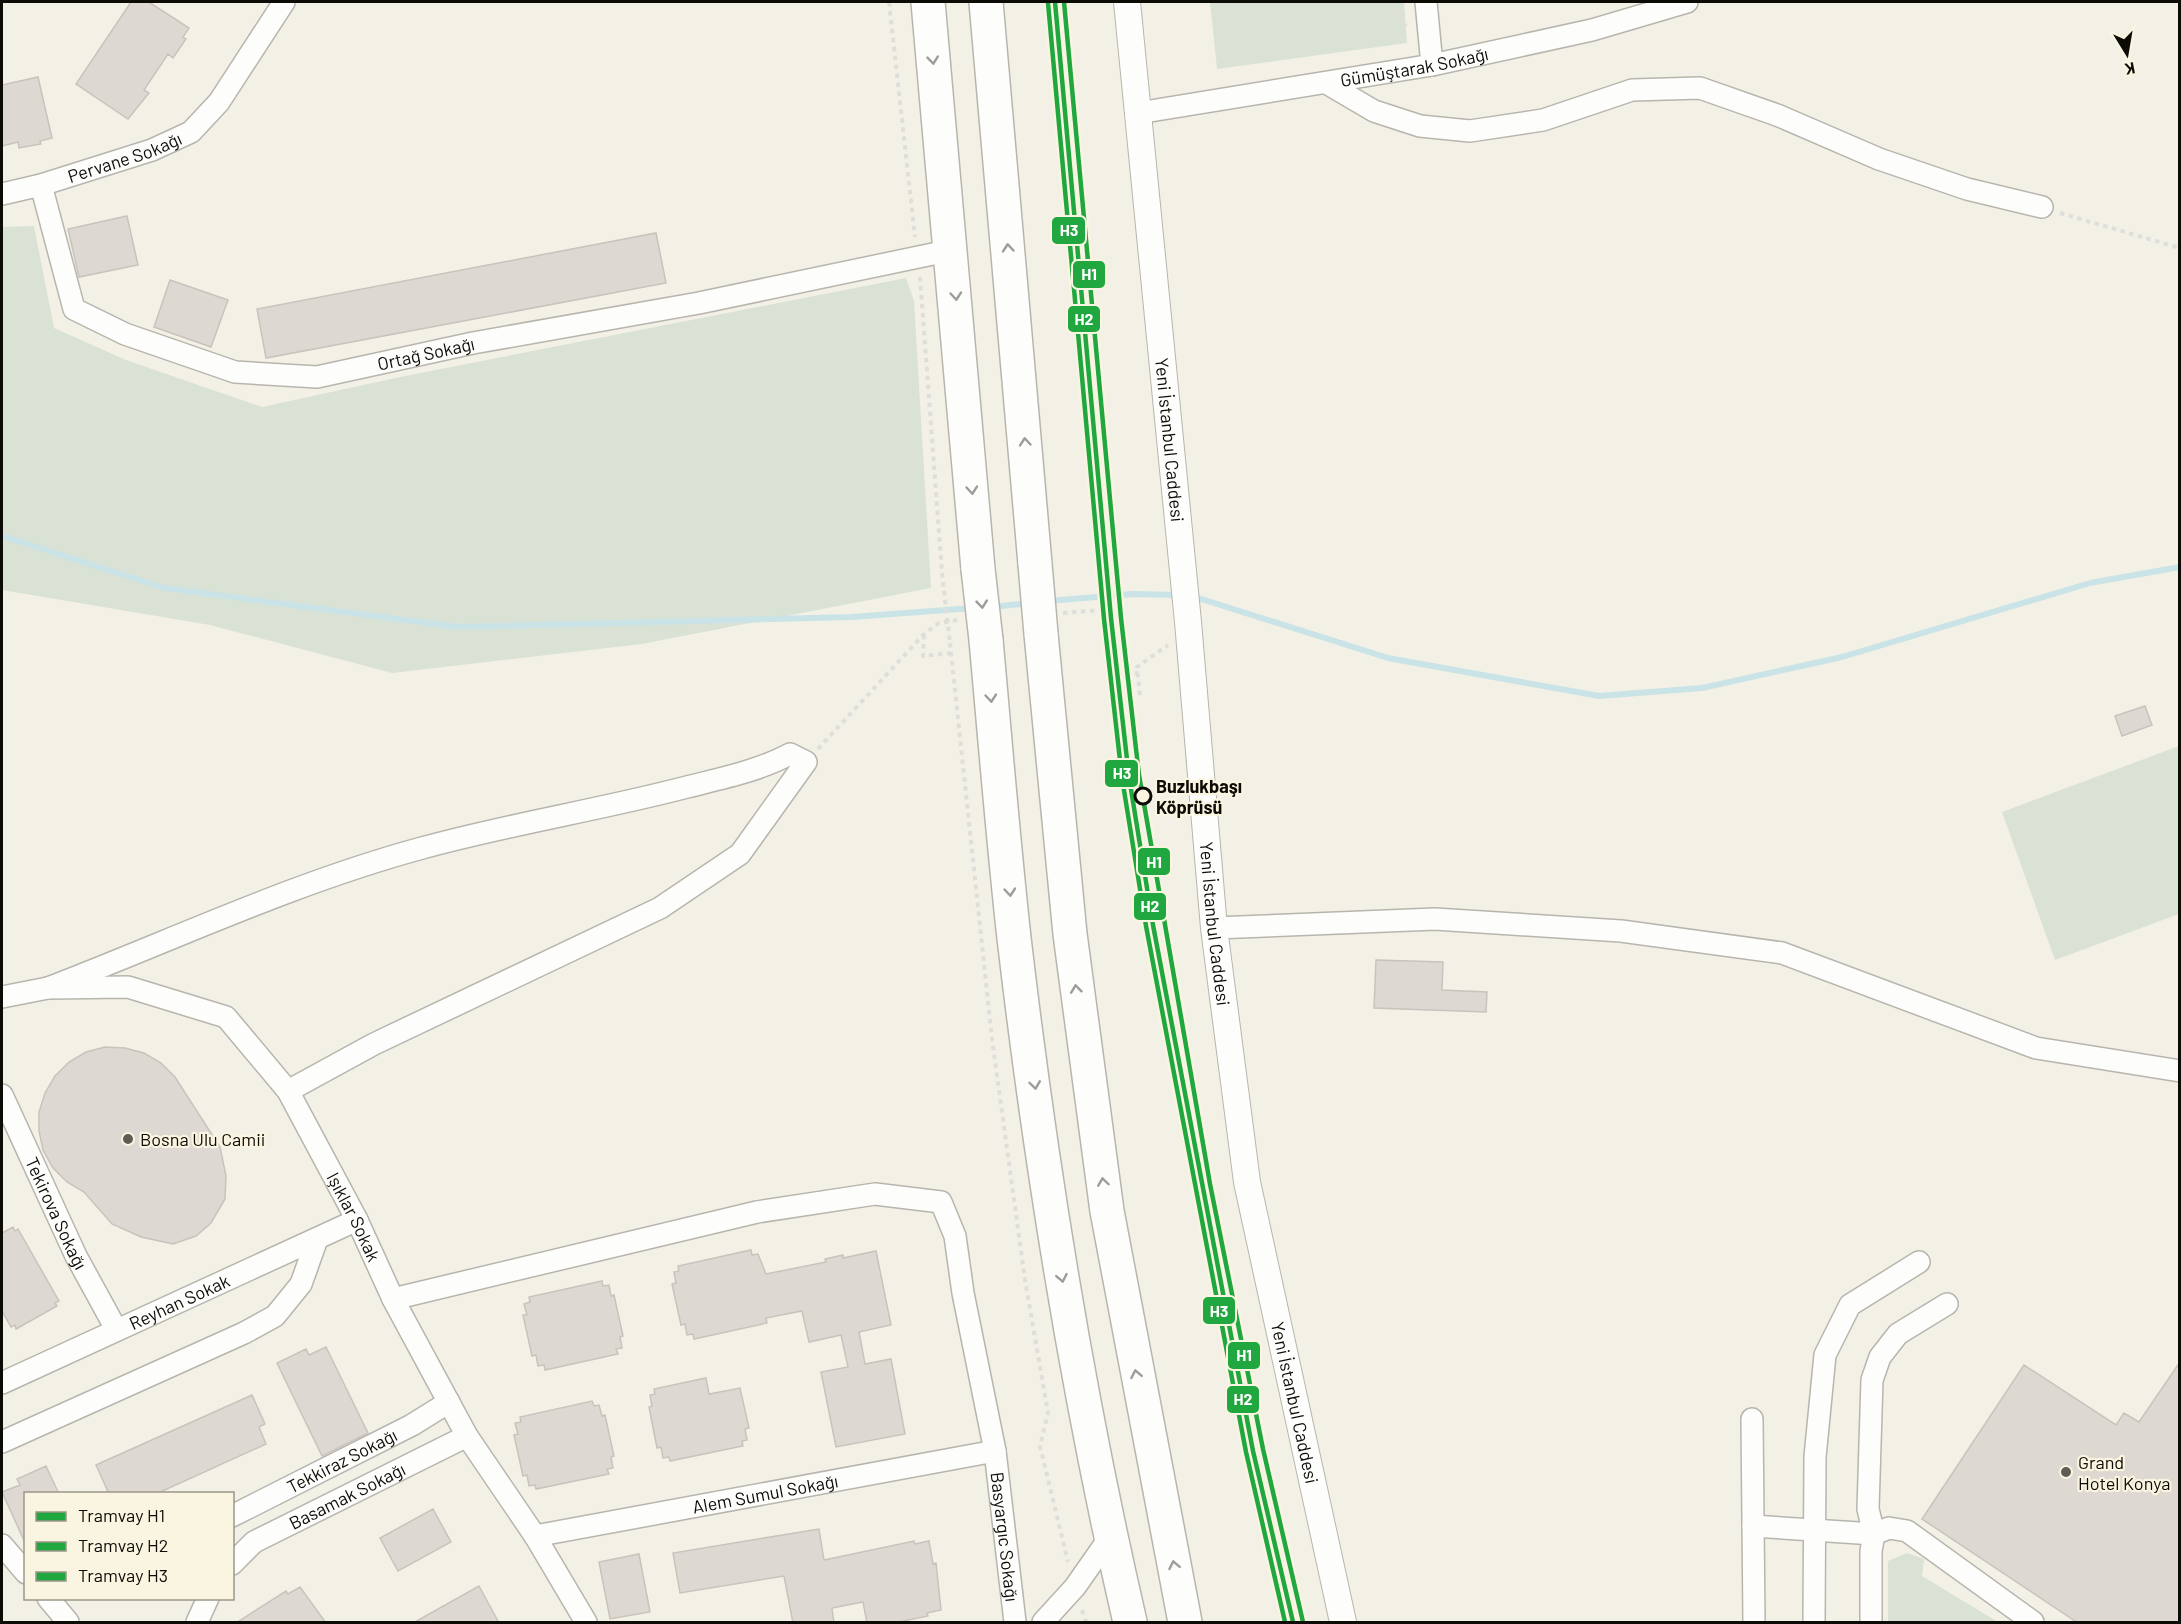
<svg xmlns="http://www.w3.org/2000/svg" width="2181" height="1624" font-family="Barlow,sans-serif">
	<rect width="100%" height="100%" fill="#f3f1e6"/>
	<path fill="#dae2d5" d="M1210 2H1404L1407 43 1217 69Z
		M34 226 54 328 126 360 262 407 400 377 906 278 914 301 931 588 642 644 392 673 210 625 2 590V227Z
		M2179 746V914L2055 960 2002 812Z
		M1907 1553 1924 1559 1922 1576 1998 1622H1888V1561Z"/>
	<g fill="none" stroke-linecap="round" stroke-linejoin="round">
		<path stroke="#c9e3e7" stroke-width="6" d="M2 536 164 588 458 627 852 617 973 608
			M1192 596 1388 658 1599 696 1702 688 1842 657 2090 583 2180 567
			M1049 601 1132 594 1179 595
			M992 607 1029 603"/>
	</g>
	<path fill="#ddd8d1" stroke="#c8c3bc" stroke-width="1.5" d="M131 2H149L189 28 183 37 186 39 173 58 168 54 144 90 149 93 128 119 76 84Z
		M38 77 52 138 40 141 41 144 19 148 18 142 2 146V85Z
		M127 216 138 265 79 277 68 229Z
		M656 233 666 283 266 358 257 309Z
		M170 280 228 300 211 347 154 327Z
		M2145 706 2152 725 2122 736 2115 716Z
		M1376 960 1443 962 1442 990 1487 992 1486 1012 1374 1008Z
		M105 1047 125 1048 144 1053 161 1063 175 1077 220 1147 226 1176 225 1199 211 1223 196 1236 173 1244 141 1237 112 1224 84 1192 67 1182 53 1168 43 1150 39 1131V1112L45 1093 55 1076 69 1062 86 1052Z
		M13 1227 15 1231 18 1229 59 1301 55 1303 57 1306 16 1329 15 1325 11 1327 2 1311V1233Z
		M751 1250 752 1255 758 1254 766 1274 826 1262 825 1259 843 1255V1258L876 1251 891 1325 859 1332 865 1364 891 1359 905 1434 836 1447 821 1372 848 1367 841 1335 809 1342 802 1311 766 1318 767 1323 694 1339 693 1334 687 1335 685 1324 681 1325 672 1284 676 1283 674 1272 679 1271 678 1266Z
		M602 1281 603 1286 609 1285 611 1296 614 1295 623 1336 620 1337 622 1348 616 1349 618 1354 545 1370 544 1365 538 1366 536 1355 532 1356 523 1315H527L524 1304 530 1302 529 1297Z
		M326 1347 368 1433 322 1456 277 1363 306 1349 309 1355Z
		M2180 1362V1623H2078L1922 1519 2024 1365 2116 1425 2124 1413 2139 1422Z
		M706 1378 709 1394 740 1388 749 1428 745 1429 747 1440 742 1441 743 1446 670 1461 669 1457 663 1458 661 1447 657 1448 649 1407 652 1406 650 1395 655 1394 654 1389Z
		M252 1395 265 1424 259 1427 266 1444 156 1494H109L96 1465Z
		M592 1401 594 1406 599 1405 602 1416 605 1415 614 1456 611 1457 613 1468 607 1469 609 1474 536 1489 535 1485 529 1486 527 1475 523 1476 514 1435 518 1434 515 1423 521 1422 520 1417Z
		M46 1466 59 1494H26V1545L2 1492 20 1485 17 1479Z
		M433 1509 451 1542 398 1571 380 1538Z
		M819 1529 824 1560 914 1541 915 1544 929 1541 933 1564 936 1563 941 1610 927 1613 928 1616 894 1623H867L863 1602 832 1608 834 1623H793L784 1576 680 1593 673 1553Z
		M639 1554 650 1612 610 1619 599 1562Z
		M479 1586 499 1623H413Z
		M300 1587 326 1623H236L286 1591 288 1594Z"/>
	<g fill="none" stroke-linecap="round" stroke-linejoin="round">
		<g stroke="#b7b5ad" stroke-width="24">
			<g id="minor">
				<path d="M1426 2 1432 65"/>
				<path d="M1328 84 1374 111 1420 126 1470 131 1543 120 1632 90 1700 88 1777 115 1879 159 1967 189 2042 207"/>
				<path id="s1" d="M1138 113 1432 65 1592 30 1687 2"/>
				<path id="s2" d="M41 185 74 309 125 334 235 372 317 377 473 343 699 303 952 250"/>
				<path id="s3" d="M2 194 41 185 152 150 191 132 219 102 284 2"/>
				<path d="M1214 928 1435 919 1621 931 1782 953 2036 1048 2180 1071"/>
				<path d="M48 988C173 940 293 883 422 848 509 824 599 810 687 787 723 778 758 771 790 754L806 762 740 854 660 908 374 1044 288 1091"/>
				<path id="s4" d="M2 997 48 988 128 987 226 1017 288 1091 357 1220 393 1299 467 1436 535 1536 586 1622"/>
				<path id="s5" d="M2 1095 76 1256 116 1329"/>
				<path id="s6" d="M393 1299 757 1212 875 1194 941 1202 955 1236 963 1293 995 1451 1015 1622"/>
				<path id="s7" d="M2 1383 357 1220"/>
				<path d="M1752 1419 1754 1622"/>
				<path d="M2 1442 244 1333 275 1316 301 1284 317 1239"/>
				<path id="s8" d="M232 1516 412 1425 449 1402"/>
				<path d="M1753 1526 1874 1534 1868 1509 1872 1380 1880 1357 1898 1334 1947 1304"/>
				<path id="s9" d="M535 1536 995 1451"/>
				<path d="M2 1545 26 1573"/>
				<path id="s10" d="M232 1564 254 1542 467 1436"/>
				<path d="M48 1598 68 1622"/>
				<path d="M197 1622 208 1598"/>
				<path d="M1043 1622 1075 1587 1110 1537"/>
				<path d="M1814 1622 1815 1457 1825 1355 1850 1305 1919 1262"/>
				<path d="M1871 1622V1551L1874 1534 1889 1528 1907 1531 2033 1622"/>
			</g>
		</g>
		<g stroke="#b7b5ad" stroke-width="28">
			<g id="tertiary">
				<path id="s11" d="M1127 2 1188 622 1214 928 1247 1182 1343 1622"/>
			</g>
		</g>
		<g stroke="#b7b5ad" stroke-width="36">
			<path id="trunk" d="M928 2 978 569
				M986 2 1035 564
				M1041 634 1070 934 1107 1211 1185 1622
				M986 640C995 739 1003 839 1014 938 1041 1168 1078 1397 1130 1622"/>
		</g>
		<path stroke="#dfdedb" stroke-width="4" stroke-dasharray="4.5 4.5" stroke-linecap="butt" d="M889 2 915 237
			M1390 2 1406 26
			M1223 57 1248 2
			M2060 213 2180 248
			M920 277 942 573
			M1063 613 1101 610 1111 700
			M924 635 923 656 951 653
			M950 643 992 1039 1025 1280 1048 1413 1040 1446 1068 1562
			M1108 676 1138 673
			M1140 695 1137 667 1168 645
			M818 749 924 634 939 623 957 620
			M1082 1610 1086 1622"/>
		<use href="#minor" stroke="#fdfdfb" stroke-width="21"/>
		<use href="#tertiary" stroke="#fdfdfb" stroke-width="26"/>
		<use href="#trunk" stroke="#fdfdfb" stroke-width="33"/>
		<g stroke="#b7b5ad" stroke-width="36" stroke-linecap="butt">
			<path id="trunk-bridge" d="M1035 564 1041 634
				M978 569 986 640"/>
		</g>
		<path stroke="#dfdedb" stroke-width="4" stroke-dasharray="4.5 4.5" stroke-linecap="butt" d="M942 573 950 643"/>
		<use href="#trunk-bridge" stroke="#fdfdfb" stroke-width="33"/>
		<g stroke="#f9f5e0" stroke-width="9">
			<path id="tram-1" d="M1064 2 1121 618 1139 775 1210 1184 1263 1449 1303 1622"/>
		</g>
		<g stroke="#f9f5e0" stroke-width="9">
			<path id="tram-2" d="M1055 2 1111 618 1129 777 1153 925 1253 1451 1293 1622"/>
		</g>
		<g stroke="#f9f5e0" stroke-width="9">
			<path id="tram-3" d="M1048 3 1104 619 1122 778 1146 926 1246 1452 1285 1622"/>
		</g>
		<use href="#tram-1" stroke="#21a73f" stroke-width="4.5"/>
		<use href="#tram-2" stroke="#21a73f" stroke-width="4.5"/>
		<use href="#tram-3" stroke="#21a73f" stroke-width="4.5"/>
	</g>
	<defs><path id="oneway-chevron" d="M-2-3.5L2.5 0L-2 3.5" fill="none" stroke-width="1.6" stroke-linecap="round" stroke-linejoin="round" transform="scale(1.5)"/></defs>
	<g stroke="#9d9c99">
		<use href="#oneway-chevron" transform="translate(933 60) rotate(84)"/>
		<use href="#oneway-chevron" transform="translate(1008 248) rotate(-95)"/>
		<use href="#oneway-chevron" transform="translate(956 296) rotate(85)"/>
		<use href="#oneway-chevron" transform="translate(1025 442) rotate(-95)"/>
		<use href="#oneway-chevron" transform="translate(972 490) rotate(85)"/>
		<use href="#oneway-chevron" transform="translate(982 604) rotate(84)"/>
		<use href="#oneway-chevron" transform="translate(991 698) rotate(85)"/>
		<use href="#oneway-chevron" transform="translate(1010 892) rotate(85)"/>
		<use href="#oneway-chevron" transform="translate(1076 989) rotate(-97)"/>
		<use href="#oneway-chevron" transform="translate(1035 1085) rotate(82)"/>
		<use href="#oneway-chevron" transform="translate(1103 1182) rotate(-98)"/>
		<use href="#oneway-chevron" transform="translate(1062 1278) rotate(79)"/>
		<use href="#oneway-chevron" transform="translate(1136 1374) rotate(-101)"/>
		<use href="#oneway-chevron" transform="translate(1174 1565) rotate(-101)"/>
	</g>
	<circle fill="#f9f5e0" stroke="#0d0b06" stroke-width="3" cx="1143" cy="796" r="8"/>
	<g fill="#5e5c54" stroke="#f9f5e0" stroke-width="2">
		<circle cx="128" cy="1139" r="6"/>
		<circle cx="2066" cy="1472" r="6"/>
	</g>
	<g text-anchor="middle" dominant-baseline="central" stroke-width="4.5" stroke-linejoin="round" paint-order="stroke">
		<g font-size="18" fill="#0d0b06" stroke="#f9f5e0">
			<text stroke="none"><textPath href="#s1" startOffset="280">Gümüştarak Sokağı</textPath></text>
			<text stroke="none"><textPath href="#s3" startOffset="128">Pervane Sokağı</textPath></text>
			<text stroke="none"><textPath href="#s2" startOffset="495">Ortağ Sokağı</textPath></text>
			<text stroke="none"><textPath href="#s11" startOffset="440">Yeni İstanbul Caddesi</textPath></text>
			<text stroke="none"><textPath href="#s11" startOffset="926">Yeni İstanbul Caddesi</textPath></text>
			<text stroke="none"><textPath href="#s5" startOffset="130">Tekirova Sokağı</textPath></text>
			<text stroke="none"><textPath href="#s4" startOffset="468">Işıklar Sokak</textPath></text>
			<text stroke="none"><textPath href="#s7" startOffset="195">Reyhan Sokak</textPath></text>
			<text stroke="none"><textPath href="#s11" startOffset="1412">Yeni İstanbul Caddesi</textPath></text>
			<text stroke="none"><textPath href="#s8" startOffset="123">Tekkiraz Sokağı</textPath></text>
			<text stroke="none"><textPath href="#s9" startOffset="234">Alem Sumul Sokağı</textPath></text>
			<text stroke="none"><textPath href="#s10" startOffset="135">Basamak Sokağı</textPath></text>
			<text stroke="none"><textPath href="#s6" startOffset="902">Basyargıc Sokağı</textPath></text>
		</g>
		<g font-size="18" font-weight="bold" fill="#0d0b06" stroke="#f9f5e0" text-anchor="start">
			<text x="1156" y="786">Buzlukbaşı<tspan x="1156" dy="21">Köprüsü</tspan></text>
		</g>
		<g font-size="18" fill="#0d0b06" stroke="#f9f5e0" text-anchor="start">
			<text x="140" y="1139">Bosna Ulu Camii</text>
			<text x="2078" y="1462">Grand<tspan x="2078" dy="21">Hotel Konya</tspan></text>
		</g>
	</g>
	<g stroke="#f9f5e0" stroke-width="2">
		<rect x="1051" y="216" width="35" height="29" rx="6" fill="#21a73f"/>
		<rect x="1072" y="260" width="34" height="29" rx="6" fill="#21a73f"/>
		<rect x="1067" y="305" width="34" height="28" rx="6" fill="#21a73f"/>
		<rect x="1104" y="759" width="35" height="29" rx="6" fill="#21a73f"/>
		<rect x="1137" y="847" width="34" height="29" rx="6" fill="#21a73f"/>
		<rect x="1133" y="892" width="34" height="29" rx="6" fill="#21a73f"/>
		<rect x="1202" y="1296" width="34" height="29" rx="6" fill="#21a73f"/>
		<rect x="1227" y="1341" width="34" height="29" rx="6" fill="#21a73f"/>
		<rect x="1226" y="1385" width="34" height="29" rx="6" fill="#21a73f"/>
	</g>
	<g font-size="16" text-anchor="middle" font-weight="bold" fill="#fff">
		<text x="1069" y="236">H3</text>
		<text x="1089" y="280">H1</text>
		<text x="1084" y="325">H2</text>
		<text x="1122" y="779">H3</text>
		<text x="1154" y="868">H1</text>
		<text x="1150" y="912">H2</text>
		<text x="1219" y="1317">H3</text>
		<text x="1244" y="1361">H1</text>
		<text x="1243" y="1405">H2</text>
	</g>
	<rect width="2181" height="1624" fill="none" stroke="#0d0b06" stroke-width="6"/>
	<rect x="24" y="1492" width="210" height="108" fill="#f9f5e0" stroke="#9b9789" stroke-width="1.5"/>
	<rect x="36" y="1512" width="30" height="9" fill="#21a73f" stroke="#9b9789" stroke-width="1.5"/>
	<text x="78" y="1522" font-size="18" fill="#0d0b06">Tramvay H1</text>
	<rect x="36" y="1542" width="30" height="9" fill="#21a73f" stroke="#9b9789" stroke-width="1.5"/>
	<text x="78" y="1552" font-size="18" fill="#0d0b06">Tramvay H2</text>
	<rect x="36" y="1572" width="30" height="9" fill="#21a73f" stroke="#9b9789" stroke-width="1.5"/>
	<text x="78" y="1582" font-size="18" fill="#0d0b06">Tramvay H3</text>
	<g transform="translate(2127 54) rotate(169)" stroke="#f9f5e0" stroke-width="4.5" paint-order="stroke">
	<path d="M0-4.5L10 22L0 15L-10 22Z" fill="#0d0b06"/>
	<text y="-9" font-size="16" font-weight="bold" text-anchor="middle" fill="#0d0b06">K</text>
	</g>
</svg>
